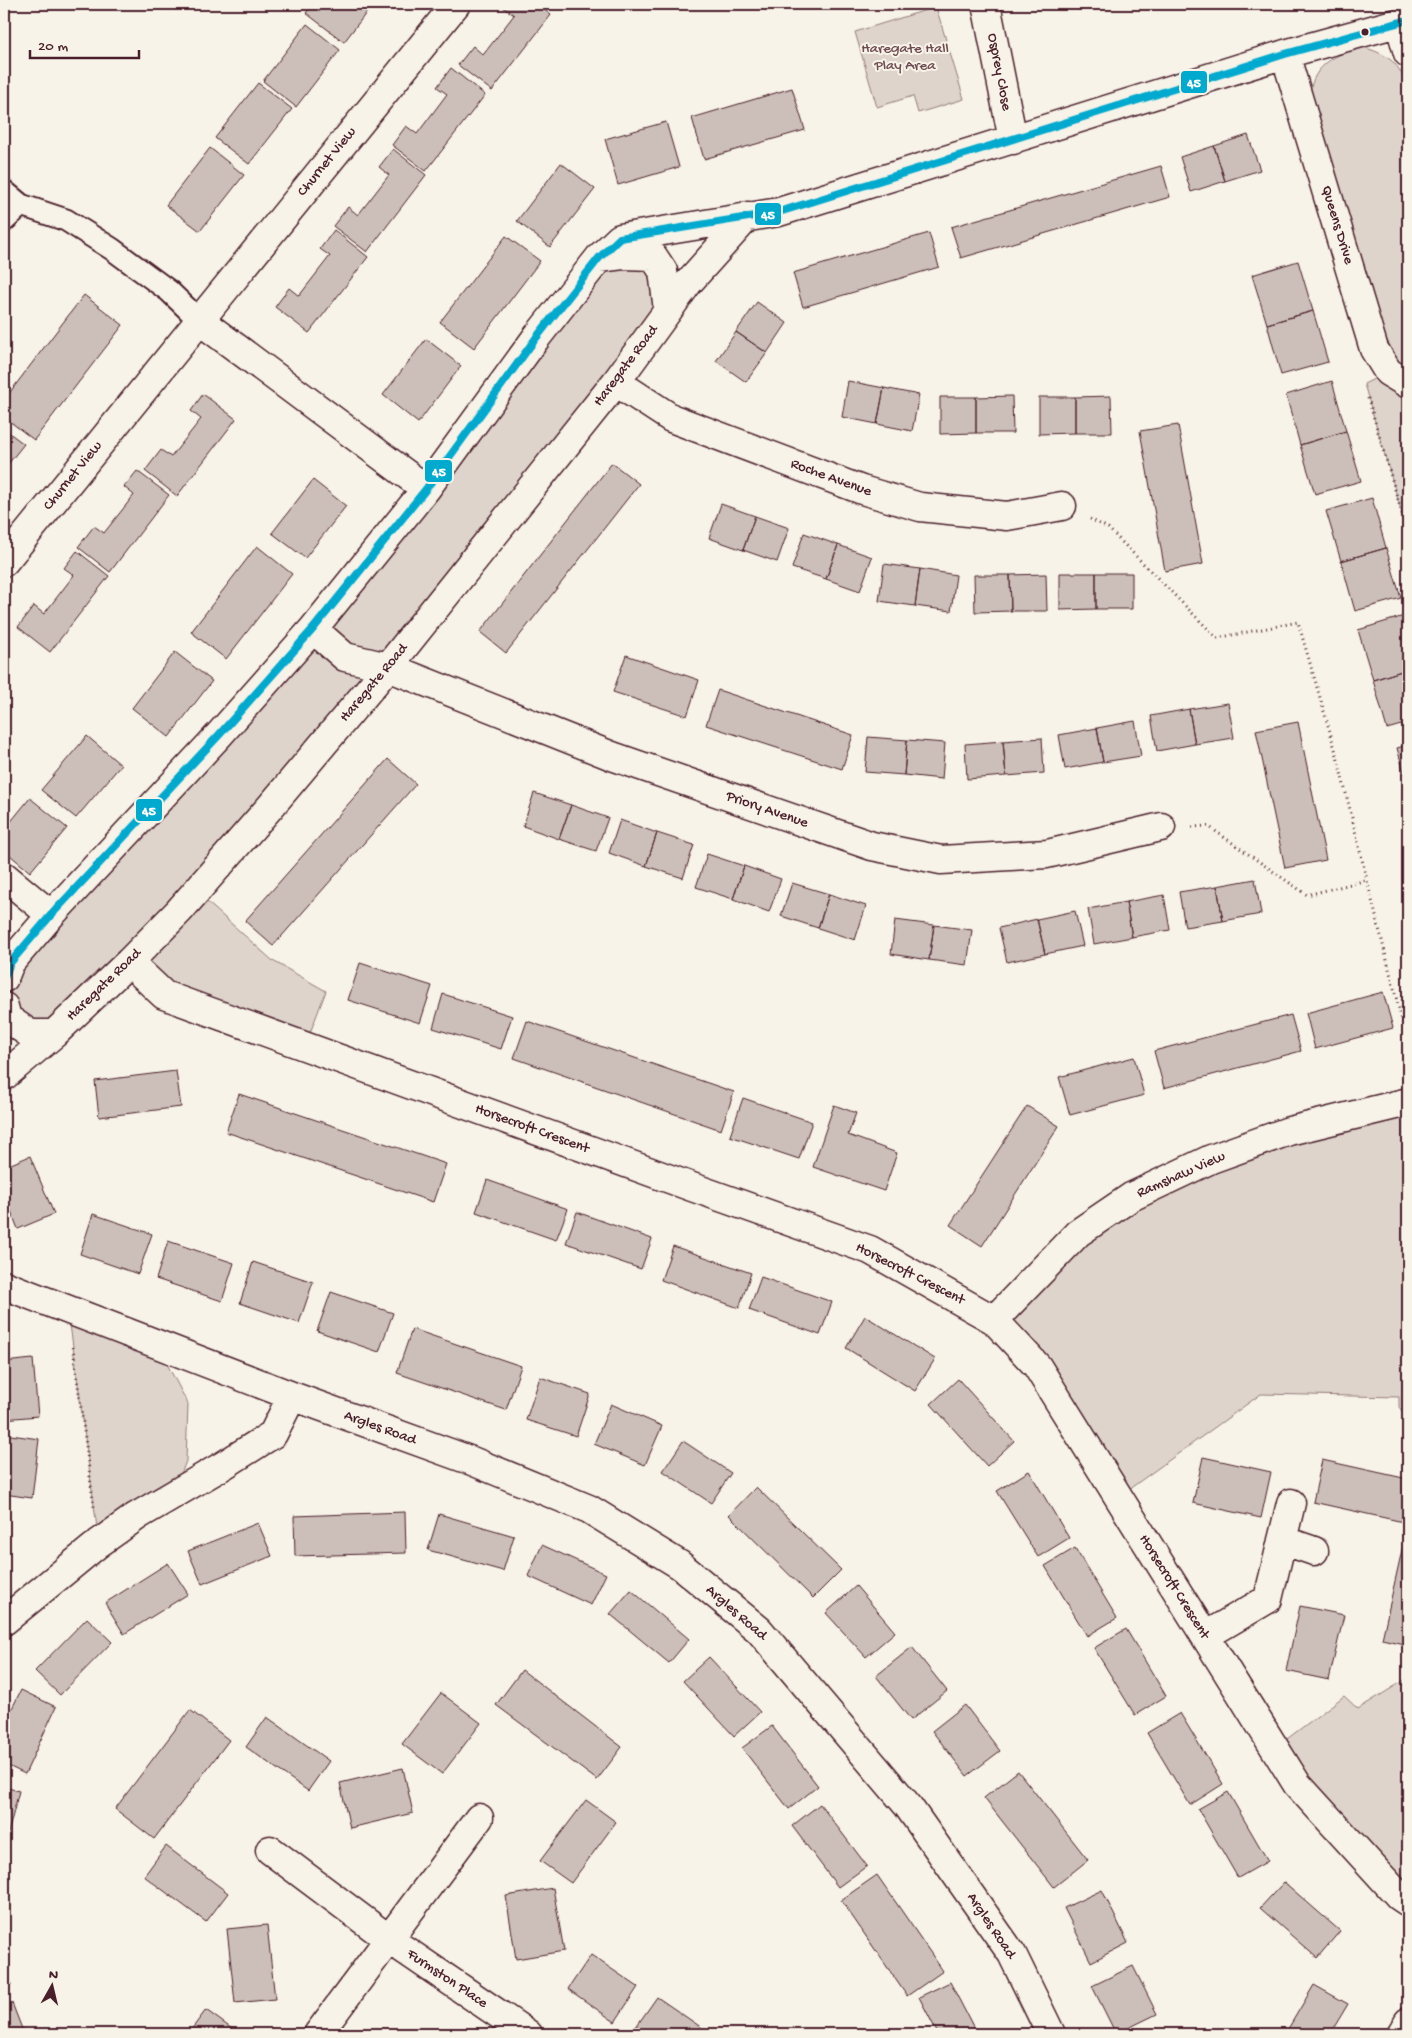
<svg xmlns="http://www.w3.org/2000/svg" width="1412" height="2038" font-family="'Gochi Hand',sans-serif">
	<rect width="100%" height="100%" fill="#f7f3e8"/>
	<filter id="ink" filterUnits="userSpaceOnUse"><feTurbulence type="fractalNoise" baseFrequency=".02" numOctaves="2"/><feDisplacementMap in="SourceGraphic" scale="10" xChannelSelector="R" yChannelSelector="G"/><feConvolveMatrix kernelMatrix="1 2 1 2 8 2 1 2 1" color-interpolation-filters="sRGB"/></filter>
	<g filter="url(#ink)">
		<path fill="#ded4cc" stroke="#947a7c" d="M936 7 964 99 918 113 913 96 877 107 855 32Z
			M1363 47C1389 55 1400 63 1408 90V369L1397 359 1382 331 1313 110C1313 103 1310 93 1311 87 1317 62 1341 52 1363 47Z
			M653 256 668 310 196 892 273 961 326 991 305 1046 164 995 129 963 54 1034 4 1007V978L219 735 599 258Z
			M1388 372 1408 384V534L1364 384Z
			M1408 1102V1419L1399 1407V1397L1261 1394 1118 1497 994 1320 1131 1197Z
			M68 1309 156 1343 188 1404 186 1461 173 1495 99 1543Z
			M1408 1678V1890L1275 1748 1344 1696 1358 1709Z"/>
		<path fill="#ccbfb9" stroke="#4a1f2b" d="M313 4H373L344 42 306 13Z
			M506 4H537L551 15 492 91 458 65 473 46 483 55 514 15 503 7Z
			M307 24 340 50 296 107 263 81Z
			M451 68 485 95 426 171 392 145 406 126 417 134 447 94 437 87Z
			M258 83 292 109 249 164 215 138Z
			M792 88 805 130 704 159 692 118Z
			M666 122 679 167 618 185 605 139Z
			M1248 135 1260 170 1225 181 1214 146Z
			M1214 146 1225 181 1191 192 1180 157Z
			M210 148 244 175 200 231 166 205Z
			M393 149 426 175 367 252 333 226 348 207 358 215 389 175 379 167Z
			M561 163 595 189 550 247 517 221Z
			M1161 166 1170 197 961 258 951 227Z
			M334 230 368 257 309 333 275 307 289 288 299 296 330 256 320 249Z
			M929 233 939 267 803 307 793 273Z
			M506 236 540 261 474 348 440 322Z
			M1298 261 1313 311 1267 324 1252 275Z
			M84 295 123 325 34 440 4 417V400Z
			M757 302 787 323 767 353 736 332Z
			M1313 311 1328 362 1281 375 1267 324Z
			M736 332 767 353 746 382 716 361Z
			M426 339 461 366 418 423 383 395Z
			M848 381 884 388 877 424 842 417Z
			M1332 381 1346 431 1300 445 1286 395Z
			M884 388 919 395 912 431 877 424Z
			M203 394 236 419 177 496 145 471 161 450 171 457 201 419 191 411Z
			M1012 396 1013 433H976V397Z
			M1111 396 1112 433H1075V397Z
			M940 397H976V433L940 434Z
			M1039 397H1075V433L1039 434Z
			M1178 425 1203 564 1165 571 1140 431Z
			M4 429 24 444 4 469Z
			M1346 431 1361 481 1315 494 1300 445Z
			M612 463 639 484 506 653 480 632Z
			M137 471 169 495 110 572 78 547 94 526 104 533 134 495 124 487Z
			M313 480 346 506 305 558 272 533Z
			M1372 498 1386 548 1341 561 1326 511Z
			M721 504 755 516 743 550 709 538Z
			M755 516 789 528 777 562 743 550Z
			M804 533 838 545 826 579 792 568Z
			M838 545 872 557 860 591 826 579Z
			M257 546 292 574 226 659 191 632Z
			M1386 548 1401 598 1355 611 1341 561Z
			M77 551 109 576 50 652 18 627 34 606 44 614 74 575 64 568Z
			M884 564 920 569 915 606 879 601Z
			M920 569 956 575 951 611 915 606Z
			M1060 573H1096V609L1060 610Z
			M1096 573H1132V609H1096Z
			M1046 574 1047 611H1011L1010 575Z
			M974 575H1010L1011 611 975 612Z
			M1404 616 1408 631V669L1373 680 1358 630Z
			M175 652 212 681 169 737 132 708Z
			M626 655 699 680 687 716 613 692Z
			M1408 669V723L1387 729 1373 680Z
			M718 690 853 735 842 769 706 725Z
			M1228 703 1234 738 1195 744 1189 709Z
			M1189 709 1195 744 1157 751 1151 716Z
			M1135 721 1141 756 1103 762 1097 728Z
			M1298 722 1326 860 1285 868 1256 730Z
			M1097 728 1103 762 1065 769 1059 735Z
			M87 736 121 765 76 818 41 790Z
			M868 737 907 740 904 775 865 772Z
			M1042 738 1044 773 1006 776 1003 741Z
			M907 740 945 743 942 779 904 775Z
			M1003 741 1006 776 967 779 965 744Z
			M1408 745V786L1397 748Z
			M388 759 416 784 273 946 245 921Z
			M534 793 571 805 559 839 523 826Z
			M30 798 67 828 30 872 4 850V830Z
			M571 805 608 818 596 851 559 839Z
			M620 820 657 833 646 866 609 853Z
			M657 833 694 845 683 878 646 866Z
			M707 854 744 866 733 899 696 887Z
			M744 866 781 879 769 912 733 899Z
			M1255 879 1261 914 1223 921 1217 886Z
			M792 883 829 894 818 928 781 916Z
			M1217 886 1223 921 1185 927 1179 892Z
			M829 894 866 906 855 940 818 928Z
			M1164 895 1170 930 1132 937 1126 902Z
			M1126 902 1132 937 1094 944 1088 909Z
			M1075 911 1083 946 1045 954 1037 919Z
			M1037 919 1045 954 1007 962 999 928Z
			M895 920 934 925 929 960 891 954Z
			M934 925 972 930 967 965 929 960Z
			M360 963 432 986 420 1023 348 1000Z
			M1383 992 1393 1028 1315 1049 1306 1013Z
			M443 994 512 1016 501 1049 433 1028Z
			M1291 1015 1301 1051 1164 1088 1154 1051Z
			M527 1021 734 1092 721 1130 514 1058Z
			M1134 1057 1144 1095 1070 1115 1059 1077Z
			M176 1071 181 1107 99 1117 95 1081Z
			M239 1094 446 1164 433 1202 226 1132Z
			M743 1098 812 1122 799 1159 730 1136Z
			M834 1105 856 1113 848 1135 897 1153 884 1191 813 1167Z
			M1027 1106 1059 1126 982 1246 950 1225Z
			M30 1156 54 1214 18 1229 4 1193V1167Z
			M487 1180 568 1209 556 1240 476 1212Z
			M577 1212 652 1239 641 1269 566 1243Z
			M93 1214 152 1234 138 1274 80 1254Z
			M168 1241 234 1263 222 1301 156 1279Z
			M673 1246 751 1273 739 1308 661 1280Z
			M253 1262 313 1282 299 1323 240 1303Z
			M761 1277 832 1302 820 1335 749 1310Z
			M331 1292 393 1313 379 1352 317 1331Z
			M865 1316 935 1359 915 1391 846 1348Z
			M412 1329 521 1366 506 1410 397 1373Z
			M33 1359 38 1416 4 1419V1362Z
			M540 1377 590 1394 576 1436 526 1420Z
			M958 1379 1014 1441 987 1466 931 1404Z
			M611 1404 662 1426 645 1465 594 1444Z
			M4 1434 39 1439 32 1498 4 1494Z
			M683 1441 731 1473 711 1503 663 1471Z
			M1203 1457 1271 1472 1261 1518 1193 1503Z
			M1322 1460 1408 1479V1523L1313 1502Z
			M1029 1471 1069 1538 1038 1557 997 1491Z
			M756 1487 841 1570 813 1598 729 1515Z
			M405 1512 406 1553 295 1556 294 1516Z
			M439 1514 514 1536 503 1571 428 1550Z
			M258 1523 272 1556 202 1584 188 1551Z
			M1406 1532 1408 1533V1645L1382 1639Z
			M542 1545 606 1574 591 1605 528 1576Z
			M1075 1548 1117 1618 1087 1636 1045 1566Z
			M168 1563 188 1594 124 1634 105 1603Z
			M856 1586 895 1632 866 1657 826 1613Z
			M631 1590 689 1639 669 1663 610 1614Z
			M1300 1606 1344 1615 1329 1680 1286 1671Z
			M87 1618 112 1642 60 1695 35 1671Z
			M1126 1629 1166 1696 1135 1715 1094 1648Z
			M912 1647 947 1691 911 1720 876 1676Z
			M709 1657 760 1712 734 1736 683 1681Z
			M522 1670 622 1747 597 1780 496 1705Z
			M21 1690 56 1707 25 1774 4 1764V1725Z
			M441 1693 481 1723 442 1774 402 1744Z
			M965 1705 1000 1751 967 1776 932 1731Z
			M190 1710 229 1740 154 1839 115 1809Z
			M1180 1713 1223 1784 1190 1805 1147 1733Z
			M267 1717 329 1761 308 1791 246 1747Z
			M772 1726 818 1786 789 1809 742 1748Z
			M403 1768 413 1813 350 1828 340 1783Z
			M1018 1771 1088 1860 1054 1887 984 1798Z
			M4 1787 19 1791 5 1845 4 1844Z
			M1228 1792 1268 1861 1238 1878 1198 1809Z
			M586 1800 616 1822 571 1883 540 1861Z
			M820 1804 867 1866 838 1887 792 1826Z
			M166 1846 228 1893 206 1922 144 1876Z
			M877 1875 943 1971 907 1996 841 1900Z
			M1284 1882 1340 1931 1317 1958 1260 1908Z
			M553 1888 564 1951 516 1959 506 1896Z
			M1102 1890 1128 1943 1091 1962 1064 1908Z
			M267 1925 275 1999 235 2003 227 1929Z
			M4 1943 11 1985 4 1986Z
			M591 1955 638 1987 615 2022 568 1989Z
			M1133 1966 1157 2014 1116 2034 1092 1986Z
			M950 1982 977 2034H938L919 1997Z
			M1314 1985 1348 2004 1330 2034H1285Z
			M657 1997 708 2032 707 2034H631Z
			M12 2003 24 2034H4V2006Z
			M206 2010 239 2034H188Z"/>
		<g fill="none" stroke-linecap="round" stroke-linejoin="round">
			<g stroke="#4a1f2b" stroke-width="25">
				<path id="service" d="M4 191 21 205 66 220 112 249 169 291 199 320
					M4 221 21 205"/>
			</g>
			<g stroke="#4a1f2b" stroke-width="31">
				<path id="minor" d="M986 4 1013 140
					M1399 22 1408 53
					M1285 54 1374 349 1388 372 1408 384
					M599 258 623 255 653 256 663 271 668 310
					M199 320 426 489
					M616 382 671 418 862 490 920 507 1007 516 1062 506
					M4 562 456 4
					M313 629 345 657 388 667 612 756 872 846 941 860 1047 854 1161 827
					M4 876 51 915
					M129 962 164 995 692 1187 870 1250 994 1320 1037 1366 1297 1784 1399 1896 1408 1902
					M4 978 10 963 51 915 219 735 313 629 426 489 536 338 599 258 620 238 779 212 1285 54 1408 20
					M4 1007 7 1018 30 1034H54
					M4 1076 54 1034 129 962 179 911 271 806 388 667 616 382 688 283 748 216
					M4 1285 292 1396 472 1461 589 1509 680 1565 759 1630 908 1806 1012 1954 1051 2034
					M994 1320 1078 1233 1131 1197 1211 1159 1289 1131 1408 1102
					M1282 1540 1314 1551
					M4 1621 99 1543 137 1516 224 1465 273 1434 292 1396
					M1205 1636 1268 1599 1291 1503
					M270 1850 390 1940 528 2034
					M318 2034 479 1818
					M1401 2034 1408 2022"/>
			</g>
			<path stroke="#4a1f2b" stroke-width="3" stroke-dasharray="1 4" stroke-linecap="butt" d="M1368 398 1408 534
				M1090 519 1108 528 1217 638 1298 622 1337 756 1367 880
				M1192 827 1208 826 1307 895 1367 880 1408 1045
				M73 1347 94 1507"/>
			<use href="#service" stroke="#f7f3e8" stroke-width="21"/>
			<use href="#minor" stroke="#f7f3e8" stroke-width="28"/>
			<g stroke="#f7f3e8" stroke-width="11">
				<path id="bus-1" d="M4 978 10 963 51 915 219 735 313 629 426 489 536 338 599 258 620 238 779 212 1285 54 1408 20"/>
			</g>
			<use href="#bus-1" stroke="#00a9ce" stroke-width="8"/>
		</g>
	</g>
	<circle fill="#4a1f2b" stroke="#f7f3e8" stroke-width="2" cx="1365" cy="32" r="4.5"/>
	<g text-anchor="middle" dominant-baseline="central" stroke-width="4" stroke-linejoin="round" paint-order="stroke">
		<g font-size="15" fill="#6f4c53" stroke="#f7f3e8">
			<text x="905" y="49">Haregate Hall<tspan x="905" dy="17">Play Area</tspan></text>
		</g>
		<g font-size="15" fill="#4a1f2b" stroke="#f7f3e8">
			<text transform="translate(999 72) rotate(79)">Osprey Close</text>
			<text transform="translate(327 162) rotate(-51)">Churnet View</text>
			<text transform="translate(1337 225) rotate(73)">Queens Drive</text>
			<text transform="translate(626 366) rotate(-53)">Haregate Road</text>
			<text transform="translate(73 476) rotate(-51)">Churnet View</text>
			<text transform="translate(831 478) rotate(20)">Roche Avenue</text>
			<text transform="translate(374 683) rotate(-50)">Haregate Road</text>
			<text transform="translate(767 810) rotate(19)">Priory Avenue</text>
			<text transform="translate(104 985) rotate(-44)">Haregate Road</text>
			<text transform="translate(532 1129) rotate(20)">Horsecroft Crescent</text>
			<text transform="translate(1181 1175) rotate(-24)">Ramshaw View</text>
			<text transform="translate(910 1274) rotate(27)">Horsecroft Crescent</text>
			<text transform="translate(380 1428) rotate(20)">Argles Road</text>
			<text transform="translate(1174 1587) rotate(58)">Horsecroft Crescent</text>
			<text transform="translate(736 1613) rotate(41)">Argles Road</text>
			<text transform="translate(991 1926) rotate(56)">Argles Road</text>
			<text transform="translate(447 1979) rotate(34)">Furmston Place</text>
		</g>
	</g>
	<g stroke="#f7f3e8" stroke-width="2">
		<rect x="1180" y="70" width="28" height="24" rx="5" fill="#00a9ce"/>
		<rect x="754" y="202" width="28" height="24" rx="5" fill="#00a9ce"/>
		<rect x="424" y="459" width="29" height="24" rx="5" fill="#00a9ce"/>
		<rect x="135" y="798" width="28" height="24" rx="5" fill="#00a9ce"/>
	</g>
	<g font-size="14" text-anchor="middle" font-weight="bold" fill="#fff">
		<text x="1194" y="87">45</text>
		<text x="768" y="219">45</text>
		<text x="439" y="476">45</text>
		<text x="149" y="815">45</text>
	</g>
	<rect width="1412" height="2038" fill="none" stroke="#f7f3e8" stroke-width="20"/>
	<rect x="10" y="10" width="1392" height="2018" fill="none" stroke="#4a1f2b" stroke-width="2" filter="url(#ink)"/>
	<g transform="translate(52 1986) rotate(8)" stroke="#f7f3e8" stroke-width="4" paint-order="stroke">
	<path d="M0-4L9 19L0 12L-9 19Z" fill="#4a1f2b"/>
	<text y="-8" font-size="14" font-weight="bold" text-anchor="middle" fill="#4a1f2b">N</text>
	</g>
	<path d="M30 50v8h109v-8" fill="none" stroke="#4a1f2b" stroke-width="2.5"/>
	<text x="38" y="50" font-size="15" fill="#4a1f2b" stroke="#f7f3e8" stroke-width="4" paint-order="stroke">20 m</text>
</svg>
